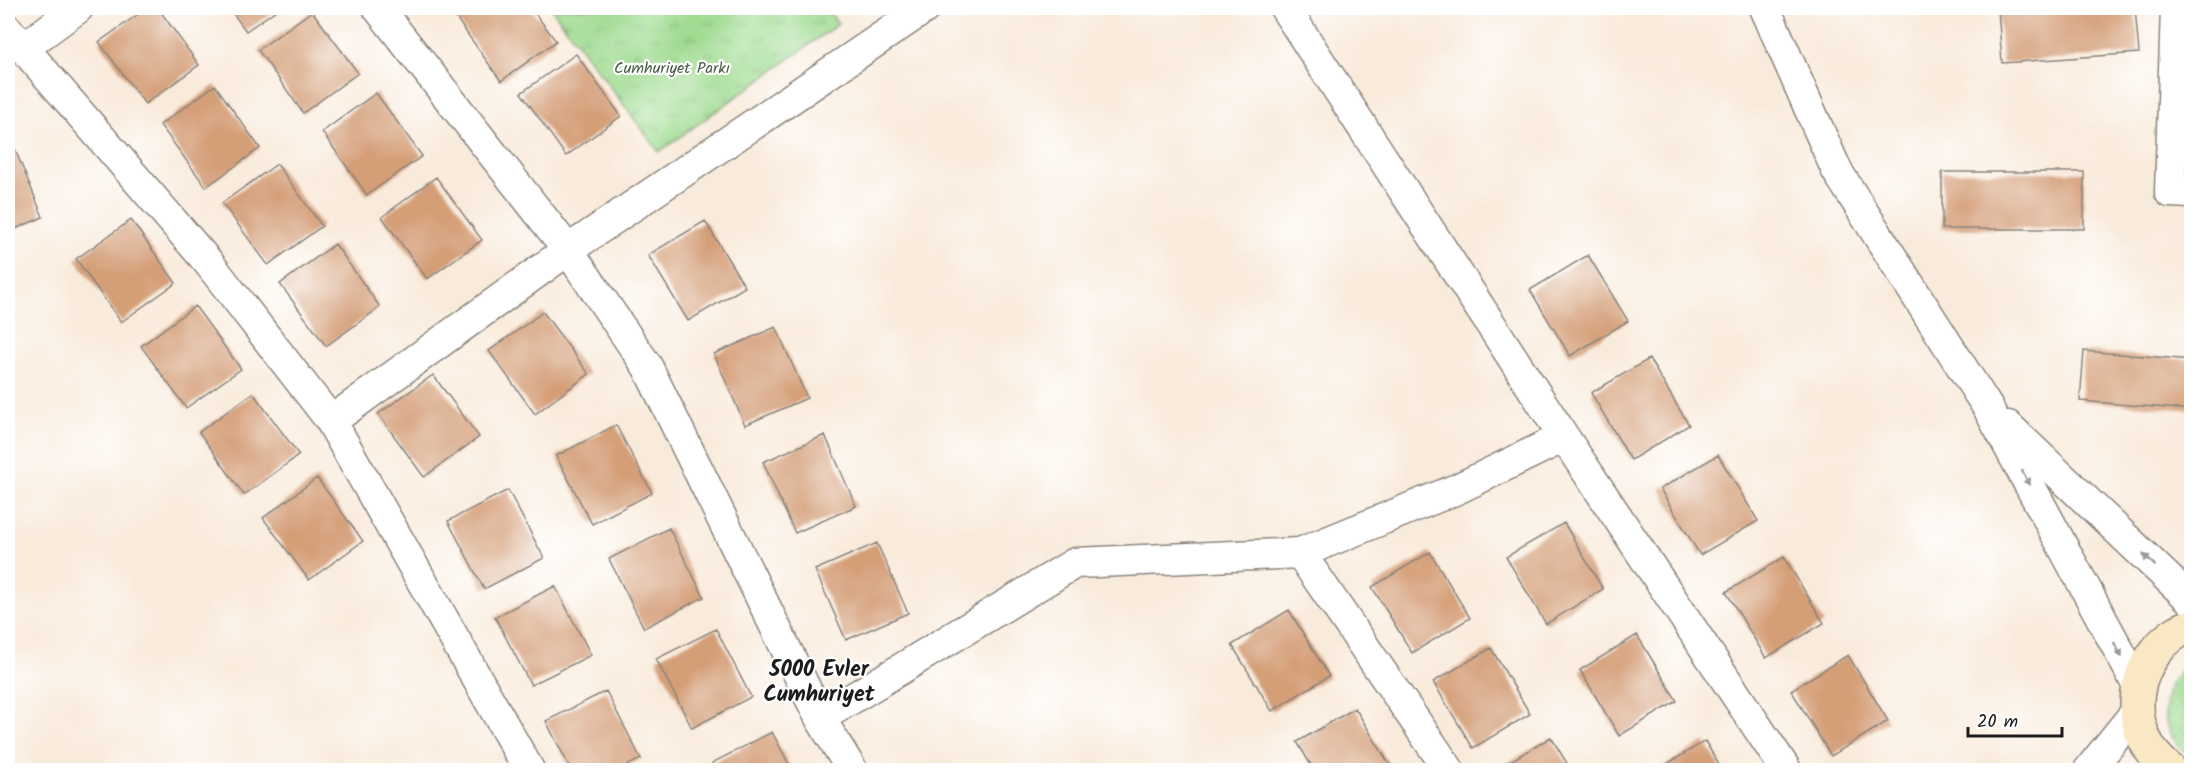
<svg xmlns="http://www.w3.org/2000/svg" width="2199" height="778" font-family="Kalam,sans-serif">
	<defs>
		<pattern id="grass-dots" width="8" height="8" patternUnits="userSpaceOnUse" patternTransform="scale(1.5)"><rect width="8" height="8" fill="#9dda8e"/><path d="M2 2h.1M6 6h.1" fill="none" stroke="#87ba7a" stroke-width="1.8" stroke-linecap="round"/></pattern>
		<pattern id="park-tufts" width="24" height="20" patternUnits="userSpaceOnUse" patternTransform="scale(1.5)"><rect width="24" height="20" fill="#9dda8e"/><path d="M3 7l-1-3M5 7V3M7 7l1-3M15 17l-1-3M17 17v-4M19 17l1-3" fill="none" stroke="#87ba7a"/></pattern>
	</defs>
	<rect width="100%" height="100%" fill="#fff"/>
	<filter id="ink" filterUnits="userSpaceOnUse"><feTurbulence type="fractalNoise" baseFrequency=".0167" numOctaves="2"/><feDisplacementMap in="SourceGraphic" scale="12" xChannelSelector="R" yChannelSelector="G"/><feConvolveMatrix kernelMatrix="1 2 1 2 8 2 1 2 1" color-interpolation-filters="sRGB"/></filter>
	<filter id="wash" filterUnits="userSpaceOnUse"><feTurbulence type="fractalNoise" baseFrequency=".008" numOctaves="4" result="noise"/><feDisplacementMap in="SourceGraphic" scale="24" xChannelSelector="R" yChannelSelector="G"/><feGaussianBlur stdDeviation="1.35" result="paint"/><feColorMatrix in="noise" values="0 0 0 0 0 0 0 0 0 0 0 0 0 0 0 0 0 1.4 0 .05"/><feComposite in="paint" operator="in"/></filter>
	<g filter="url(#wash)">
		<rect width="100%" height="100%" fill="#f9ebdb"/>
		<path fill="url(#grass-dots)" stroke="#5c7b55" stroke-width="1.5" d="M2191 661V757C2155 733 2157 685 2191 661Z"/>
		<path fill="url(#park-tufts)" stroke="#5c7b55" stroke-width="1.5" d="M551 8H827L838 24 659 152Z"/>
		<g id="blocks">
			<path fill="#d49e77" d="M147 8H158L199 65 145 104 99 42Z
				M229 8H279L246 31Z
				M470 8H531L556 41 501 81 456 18Z
				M1998 8H2135L2139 53 2002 63Z
				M312 11 358 73 303 113 258 50Z
				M576 54 621 116 566 156 521 93Z
				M215 85 260 148 206 187 160 125Z
				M376 93 422 156 367 195 322 132Z
				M14 147 43 217 8 232V150Z
				M277 164 322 226 268 265 222 203Z
				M1942 172H2084V229H1942Z
				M436 177 482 240 427 279 382 217Z
				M131 220 176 283 121 322 76 259Z
				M705 221 745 287 688 321 648 255Z
				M335 244 380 307 326 346 280 284Z
				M1588 255 1628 321 1570 356 1530 290Z
				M195 306 241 369 186 408 141 346Z
				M543 312 589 374 535 414 489 351Z
				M776 327 807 398 745 425 714 354Z
				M2084 351 2192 360V410L2080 401Z
				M1649 359 1689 425 1631 460 1591 393Z
				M433 375 479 437 424 477 378 414Z
				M253 393 299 455 244 495 199 432Z
				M616 425 652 493 592 524 556 456Z
				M825 435 856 506 795 533 763 462Z
				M1718 455 1758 521 1700 555 1660 489Z
				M317 478 363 541 309 580 263 518Z
				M508 490 544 558 484 589 448 521Z
				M1564 523 1603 589 1546 624 1506 557Z
				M669 528 704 597 644 628 609 559Z
				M877 543 908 613 846 640 815 570Z
				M1430 552 1470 618 1412 653 1372 587Z
				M1784 557 1824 623 1766 658 1726 592Z
				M555 586 591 655 531 685 495 617Z
				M1289 610 1329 676 1272 711 1232 645Z
				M716 629 751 697 692 728 656 659Z
				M1637 635 1677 701 1619 736 1580 670Z
				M1491 648 1530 714 1473 748 1433 682Z
				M1848 655 1888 721 1831 756 1791 690Z
				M606 691 641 759 618 770H571L546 721Z
				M1355 708 1393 770H1314L1297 742Z
				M772 732 792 770H716L712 763Z
				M1551 737 1571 770H1495Z
				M1705 741 1722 770H1657Z"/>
		</g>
	</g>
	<g filter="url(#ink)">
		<use href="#blocks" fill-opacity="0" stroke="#8a847c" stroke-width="1.5"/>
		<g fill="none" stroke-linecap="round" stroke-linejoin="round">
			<g stroke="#8a847c" stroke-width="33">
				<path id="street" d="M378 8 568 250 647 366 820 718 852 770
					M1285 8 1564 437 1786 770
					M1765 8 1837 171 1988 408 2138 686
					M2176 8 2170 192 2192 193
					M8 30 208 262 331 421 529 770
					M23 48 78 8
					M331 421 568 250 925 8
					M2008 426 2192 601
					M1300 553 1449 770
					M820 718 1075 563 1300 553 1457 489 1564 437
					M2089 770 2136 712"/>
			</g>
			<g stroke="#8a847c" stroke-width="36">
				<path id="secondary" d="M2170 770C2131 740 2126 688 2158 649 2166 639 2179 629 2192 626"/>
			</g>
			<use href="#street" stroke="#fff" stroke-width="30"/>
			<use href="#secondary" stroke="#fae7c3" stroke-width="33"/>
		</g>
		<defs><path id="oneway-solid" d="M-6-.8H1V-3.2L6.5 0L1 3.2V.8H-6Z" transform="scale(1.5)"/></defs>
		<g fill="#999">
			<use href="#oneway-solid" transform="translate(2026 478) rotate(62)"/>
			<use href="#oneway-solid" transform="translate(2149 560) rotate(-137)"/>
			<use href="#oneway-solid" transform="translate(2118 650) rotate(62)"/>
		</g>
	</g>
	<g text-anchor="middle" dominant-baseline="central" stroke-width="4.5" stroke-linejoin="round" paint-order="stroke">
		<g font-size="16" fill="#495e44" stroke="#fff">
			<text x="672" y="68">Cumhuriyet Parkı</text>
		</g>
		<g font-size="22" font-weight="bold" fill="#1c1c1c" stroke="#fff">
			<text x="819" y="670">5000 Evler<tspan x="819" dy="25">Cumhuriyet</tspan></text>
		</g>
	</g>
	<rect width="2199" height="778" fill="none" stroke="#fff" stroke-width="30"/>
	<path d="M1968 727v9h94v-9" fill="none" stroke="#1c1c1c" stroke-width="3"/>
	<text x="1977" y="727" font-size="18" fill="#1c1c1c" stroke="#ffffff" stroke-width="4.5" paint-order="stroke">20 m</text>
</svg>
